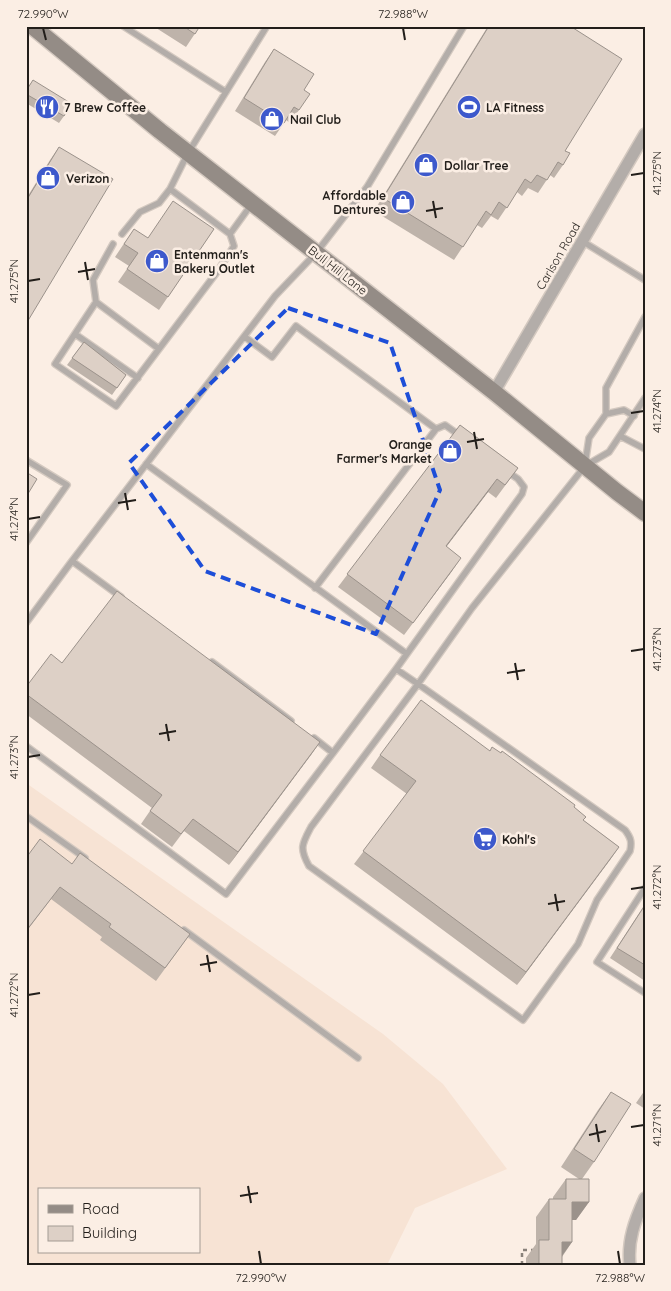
<svg xmlns="http://www.w3.org/2000/svg" width="671" height="1291" font-family="Quicksand,sans-serif">
	<rect width="100%" height="100%" fill="#fbeee4"/>
	<path fill="#f7e3d4" fill-rule="evenodd" d="M26 783 383 1034 443 1084 507 1169 415 1208 388 1263 389 1265H26ZM39 1190H199V1252H39Z"/>
	<g fill="none" stroke-linecap="round" stroke-linejoin="round">
		<g stroke="#d4c9c0" stroke-width="8">
			<path id="service" d="M123 26 226 92
				M251 205 230 234 170 189 188 153 267 26
				M122 234 140 212 159 203 170 189
				M582 241 645 280
				M113 244 93 280 96 302 55 364 116 406 217 272 234 246 230 234
				M96 302 159 349
				M75 334 138 378
				M245 337 272 357 296 326 436 429 445 425 459 435
				M606 414 624 410 634 416
				M620 436 645 449
				M26 460 67 485 26 543
				M146 464 407 654
				M585 464 589 438 606 414V388L645 317
				M315 588 436 429
				M121 597 72 561 275 296 316 253 367 187 464 26
				M26 623 72 561
				M212 662 291 721
				M396 669 418 684 625 830C631 838 632 842 630 851L597 900 578 944 523 1020 309 866C299 848 302 844 311 827L418 684 472 608 585 466 609 452 645 398
				M314 738 333 753 396 669 522 494 524 487 518 479 508 472
				M26 746 226 894 333 753
				M26 816 85 858
				M645 888 597 962 645 993
				M184 930 358 1058"/>
		</g>
		<g stroke="#d4c9c0" stroke-width="14">
			<path id="minor" d="M494 392 645 134
				M630 1265C627 1241 635 1220 645 1198"/>
		</g>
		<g stroke="#d4c9c0" stroke-width="19">
			<path id="secondary" d="M32 26 160 131 494 392 617 492 645 513"/>
		</g>
		<path stroke="#89817a" stroke-width="2.5" stroke-dasharray="4 4" stroke-linecap="butt" d="M522 1265V1250H535"/>
		<use href="#service" stroke="#b3ada9" stroke-width="5.5"/>
		<use href="#minor" stroke="#b3ada9" stroke-width="11"/>
		<use href="#secondary" stroke="#948c86" stroke-width="16"/>
	</g>
	<path fill="#beb3aa" d="M153 26H200L186 47Z
		M488 26H570L565 151 563 165 554 178 550 175 538 193 528 188 522 196 517 192 498 220 491 216 482 228 477 225 454 260 374 211Z
		M274 49 304 90 299 110 290 123 286 120 275 136 235 111 265 62Z
		M33 80 64 116 59 123 26 103V90Z
		M59 147 26 324V199L50 160Z
		M214 229 159 310 118 282 129 266 115 257 125 242Z
		M84 342 126 375 112 395 67 365Z
		M460 425 518 468 496 498 488 492 446 547 452 571 404 635 338 587Z
		M62 663 320 742 229 865 184 831 172 847 141 824 152 808 26 714V687Z
		M490 751 574 808 583 820 619 847 517 985 354 864 407 794 371 768 380 755Z
		M26 858 72 864 190 934 156 981 100 940 102 937 51 899 26 932Z
		M645 904V981L610 958Z
		M645 1090V1109L636 1103Z
		M611 1092 594 1162 582 1179 589 1202 576 1220H572V1242L562 1257V1265H526V1258L536 1244V1217L549 1199H553V1197L566 1179H579L561 1167 598 1110Z"/>
	<path fill="#9b928b" d="M497 479 488 492 437 559 446 546Z
		M461 558 452 571 404 635 413 623Z
		M320 742 311 755 229 865 238 852Z
		M619 847 610 860 517 985 526 972Z
		M572 1202H589L576 1220H559Z
		M562 1242H572L559 1260Z"/>
	<path fill="#ddd0c6" stroke="#9b928b" d="M183 26H200L195 34Z
		M489 26H570L622 59 565 151 570 153 563 165 558 162 547 180 537 175 531 183 525 179 507 208 499 202 491 215 486 211 463 247 383 198Z
		M274 49 314 74 304 90 310 94 299 110 294 107 284 123 244 98Z
		M33 80 72 104 64 116 26 94V91Z
		M59 147 113 179 26 324V201Z
		M173 201 214 229 168 297 127 269 138 253 124 244 134 229 148 238Z
		M84 342 126 375 117 388 72 358Z
		M460 425 518 468 505 485 497 479 446 546 461 558 413 623 347 574Z
		M26 472 37 479 26 497Z
		M117 591 320 742 238 852 193 819 181 834 150 811 162 795 26 694V687L51 654 62 663Z
		M421 700 490 751 492 747 501 753 502 751 575 805 574 807 586 817 583 820 619 847 526 972 363 851 416 781 380 755Z
		M40 839 72 864 80 853 190 934 165 968 109 927 111 924 60 887 26 931V858Z
		M645 905V965L617 948Z
		M611 1092 631 1104 594 1162 574 1149Z
		M566 1179H589V1202H572V1242H562V1265H539V1240H549V1199H566Z"/>
	<path fill="none" stroke="#1d4ed8" stroke-width="4" stroke-dasharray="10 6" stroke-linejoin="round" d="M288 308 390 343 440 490 376 634 205 571 129 463Z"/>
	<path fill="none" stroke="#221e1a" stroke-width="2" d="M43 28 46 40M403 28 405 40M631 175 644 173M433 201 436 218M426 211 443 208M85 262 88 280M78 272 95 269M28 281 40 279M631 413 644 411M474 432 477 449M467 442 484 439M125 493 128 510M118 503 136 500M28 519 40 517M631 651 644 649M515 663 518 680M507 673 525 670M166 724 169 741M159 734 176 731M28 757 40 755M631 889 644 887M555 894 558 911M548 904 565 901M207 955 210 972M200 965 217 962M28 995 40 993M596 1124 599 1142M631 1127 644 1125M589 1135 606 1131M248 1186 251 1203M240 1196 258 1193M259 1251 261 1264M618 1251 620 1264"/>
	<defs>
		<g id="restaurant-disc" transform="scale(1.25)"><circle r="9.5" fill="#3d59cc" stroke="#fbeee4"/><path d="M-5-6h1v4h1v-4h1v4h1v-4h1v5L-1.5 .5V6h-2V.5L-5-1ZM5-6V6H3V1.5H1.5Q1.5-4 5-6Z" fill="#fff"/></g>
		<g id="stadium-disc" transform="scale(1.25)"><circle r="9.5" fill="#3d59cc" stroke="#fbeee4"/><path d="M0-5a6.5 5 0 1 0 0 10a6.5 5 0 1 0 0-10ZM-3.5-1.8h7v3.6h-7Z" fill="#fff"/></g>
		<g id="shop-disc" transform="scale(1.25)"><circle r="9.5" fill="#3d59cc" stroke="#fbeee4"/><path d="M-5-2.5h2.3a2.7 3.5 0 0 1 5.4 0H5L5.5 6h-11ZM-1.5-2.5h3a1.5 2.3 0 0 0-3 0Z" fill="#fff"/></g>
		<g id="supermarket-disc" transform="scale(1.25)"><circle r="9.5" fill="#3d59cc" stroke="#fbeee4"/><path d="M-6-5.5h2.5l.6 2H6L4.5 2H-2.5L-4.4-4H-6ZM-1.5 3.2a1.3 1.3 0 1 0 .1 0ZM3 3.2a1.3 1.3 0 1 0 .1 0Z" fill="#fff"/></g>
	</defs>
	<g fill-rule="evenodd">
		<use href="#restaurant-disc" x="47" y="107"/>
		<use href="#stadium-disc" x="469" y="107"/>
		<use href="#shop-disc" x="272" y="119"/>
		<use href="#shop-disc" x="426" y="165"/>
		<use href="#shop-disc" x="48" y="178"/>
		<use href="#shop-disc" x="403" y="202"/>
		<use href="#shop-disc" x="157" y="261"/>
		<use href="#shop-disc" x="450" y="451"/>
		<use href="#supermarket-disc" x="485" y="839"/>
	</g>
	<g text-anchor="middle" dominant-baseline="central" stroke-width="5" stroke-linejoin="round" paint-order="stroke">
		<g font-size="12" font-weight="bold" fill="#221e1a" stroke="#fbeee4" text-anchor="start">
			<text x="64" y="107">7 Brew Coffee</text>
			<text x="486" y="107">LA Fitness</text>
			<text x="290" y="119">Nail Club</text>
			<text x="444" y="165">Dollar Tree</text>
			<text x="66" y="178">Verizon</text>
			<text x="386" y="195" text-anchor="end">Affordable<tspan x="386" dy="14">Dentures</tspan></text>
			<text x="174" y="254">Entenmann's<tspan x="174" dy="14">Bakery Outlet</tspan></text>
			<text x="432" y="444" text-anchor="end">Orange<tspan x="432" dy="14">Farmer's Market</tspan></text>
			<text x="502" y="839">Kohl's</text>
		</g>
		<g font-size="12" fill="#221e1a" stroke="#fbeee4">
			<text transform="translate(558 256) rotate(-60)">Carlson Road</text>
			<text transform="translate(338 270) rotate(38)">Bull Hill Lane</text>
		</g>
	</g>
	<rect width="671" height="1291" fill="none" stroke="#fbeee4" stroke-width="55"/>
	<rect x="38" y="1188" width="162" height="65" fill="#fbeee4" stroke="#a49b93"/>
	<rect x="48" y="1205" width="25" height="8" fill="#948c86" stroke="#a49b93"/>
	<text x="82" y="1214" font-size="15" fill="#221e1a">Road</text>
	<rect x="48" y="1226" width="25" height="15" fill="#ddd0c6" stroke="#a49b93"/>
	<text x="82" y="1238" font-size="15" fill="#221e1a">Building</text>
	<rect x="28" y="28" width="616" height="1236" fill="none" stroke="#221e1a" stroke-width="2"/>
	<g font-size="12" text-anchor="middle" fill="#221e1a">
		<text x="43" y="18">72.990°W</text>
		<text x="403" y="18">72.988°W</text>
		<text transform="translate(657 173) rotate(-90)" y="4">41.275°N</text>
		<text transform="translate(14 281) rotate(-90)" y="4">41.275°N</text>
		<text transform="translate(657 411) rotate(-90)" y="4">41.274°N</text>
		<text transform="translate(14 519) rotate(-90)" y="4">41.274°N</text>
		<text transform="translate(657 649) rotate(-90)" y="4">41.273°N</text>
		<text transform="translate(14 757) rotate(-90)" y="4">41.273°N</text>
		<text transform="translate(657 887) rotate(-90)" y="4">41.272°N</text>
		<text transform="translate(14 995) rotate(-90)" y="4">41.272°N</text>
		<text transform="translate(657 1125) rotate(-90)" y="4">41.271°N</text>
		<text x="261" y="1282">72.990°W</text>
		<text x="620" y="1282">72.988°W</text>
	</g>
</svg>
